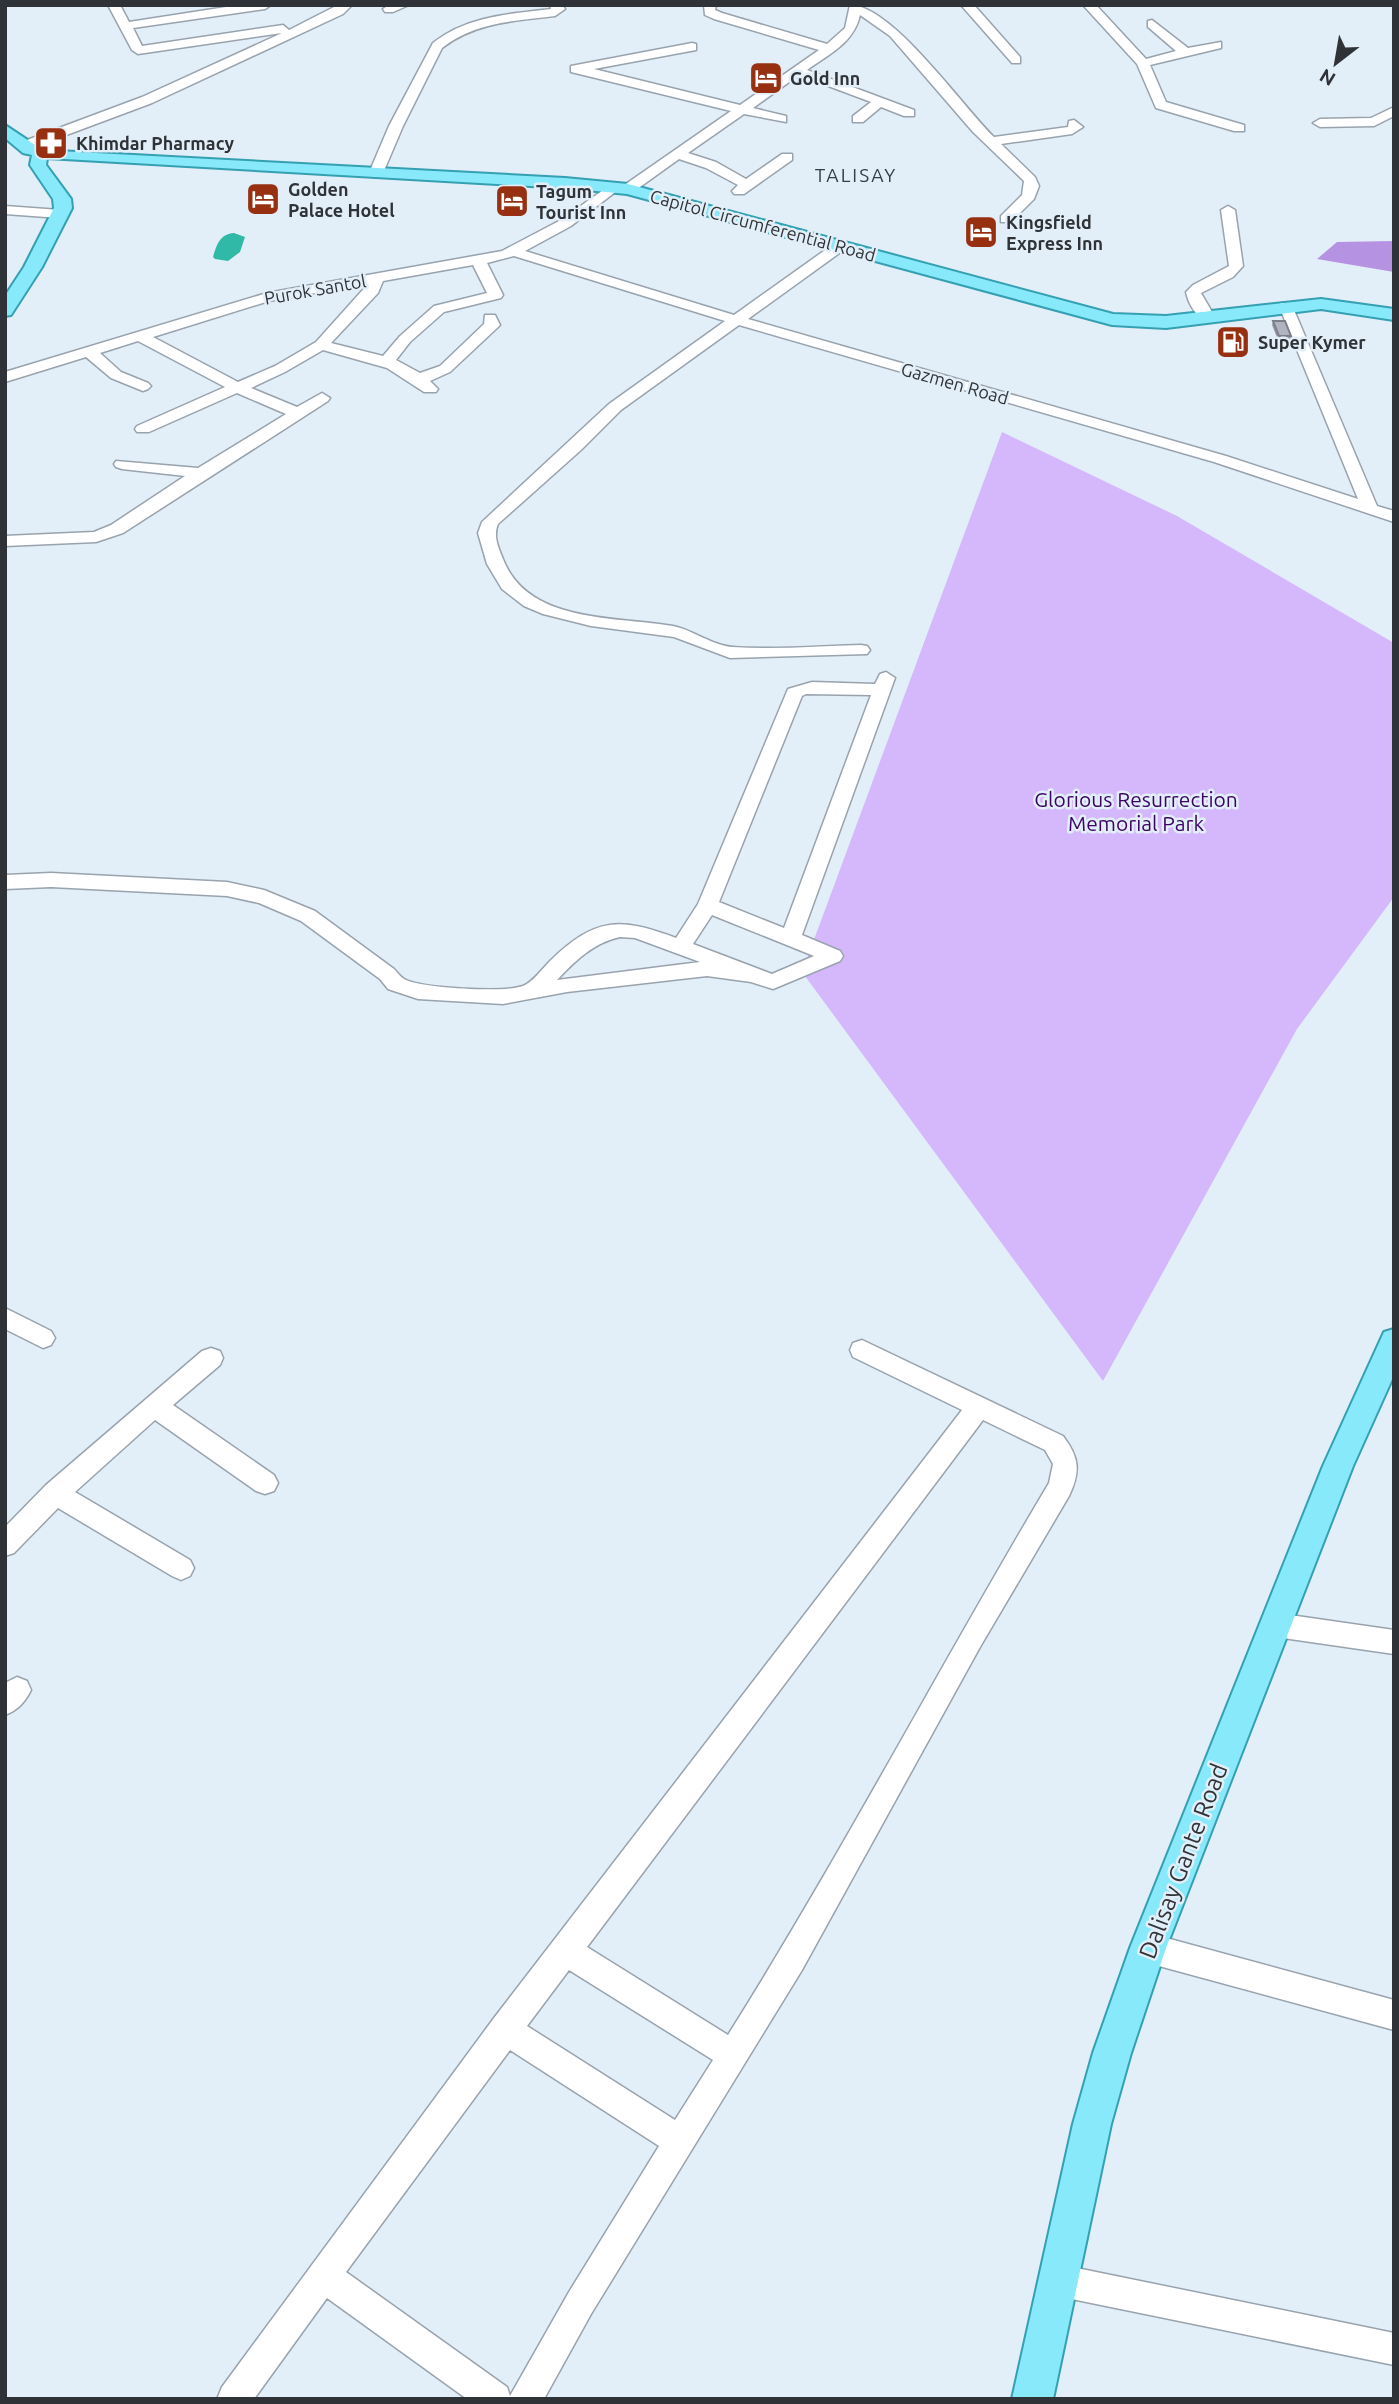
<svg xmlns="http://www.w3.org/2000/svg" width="1399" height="2404" font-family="Ubuntu,sans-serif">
	<rect width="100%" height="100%" fill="#e2eef8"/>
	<path fill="#d5b8fc" d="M1002 432 1177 516 1394 643V897L1297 1029 1103 1381 802 972Z"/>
	<path fill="#b693e2" d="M1394 241V272L1317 259 1337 242Z"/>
	<path fill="#30b9a6" d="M234 233 245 237 240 252 228 261 215 259 213 257C217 244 220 234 234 233Z"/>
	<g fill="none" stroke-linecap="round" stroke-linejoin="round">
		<g stroke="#98a3ad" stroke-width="3">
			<path id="minor" d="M108 5H120L129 22 239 5H271L265 9 133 28 142 46 283 25 289 30 338 5H352L343 14 152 103 29 149H19V143L142 97 282 33 138 54 132 50Z
				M389 5H409L393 12H385L383 9Z
				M550 5H562L565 9 555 16C515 21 475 22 442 48L403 126 383 173 376 177 371 176 369 173 389 126 433 43C467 16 509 14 551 9Z
				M704 5H716L715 10 722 13 827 44 845 28 850 5C892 5 962 106 994 137L1068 127 1069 121 1074 120 1083 127 1072 134 1001 144 1035 177 1039 186 1034 199 1011 222H1001V216L1022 195 1024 181 973 132 890 36 860 15C854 43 829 54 807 70L914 110V116H904L881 107 863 122H853V116L871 102 799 75 753 108 786 116V122L744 114 688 153 716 162 746 179 782 154H792V160L744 194H734L732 191 738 185 706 168 679 159 633 192H623V186L731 111 571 72V66L692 43 696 44V50L594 69 740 105 819 50 714 19 705 15Z
				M961 5H974L1020 57V63H1012Z
				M1083 5H1096L1146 59 1176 51 1148 27V21L1152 20 1188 48 1221 42V48L1150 65 1166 102 1244 125V131H1234L1156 108 1137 64Z
				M1394 107V116L1374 126 1320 127 1313 123 1320 119 1371 118Z
				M613 183 618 184V190L571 226 525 251 734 315 835 243H845V249L748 319 1226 456 1358 499 1279 306 1281 303H1291L1377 506 1394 511V522L1214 462 739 325 621 410 581 450 498 524C493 536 498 547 503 559 528 624 617 616 673 626 693 630 713 646 733 647 775 650 819 646 861 645L867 646 870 650 867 654 730 658 674 637 591 626 543 614 524 606 502 589 487 564 478 533 482 522 609 404 725 321 514 256 487 263 503 295 501 298 444 312 410 342 396 360 420 373 440 366 484 324 485 315H495L500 325 497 328 450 372 430 381 438 389 436 392H424L387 368 323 350 285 372 251 388 297 407 322 393 330 398 328 401 123 533 96 542 5 546V536L94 532 111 525 185 476 122 469 116 467 114 464 116 461 198 468 286 414 237 393 149 432H137L135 429 137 426 225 387 138 341 100 353 121 372 148 383 151 386 148 389 143 391 111 378 86 357 5 382V372L267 293 502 251 561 220ZM473 265 487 293 434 306 400 336 383 356 331 343 378 293 383 281ZM368 284 316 342 275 366 238 382 153 337 269 301Z
				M5 206 60 210 67 214 60 218 5 214Z
				M1228 206 1235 210 1243 266 1233 277 1201 293 1215 317 1208 321C1197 319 1188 303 1186 292L1193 285 1229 266 1221 210Z
				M886 672 895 678 802 935 840 951 843 956 840 961 773 989 751 982 707 976 567 992 503 1004 418 999 388 989 380 979 301 921 259 903 227 896 51 887 5 889V875L51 873 227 882 264 890 315 911 394 969C398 973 401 978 406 980 424 988 503 993 523 986 533 982 542 969 550 961 596 917 619 917 676 938L698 904 788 689 812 682 875 684 880 674ZM806 694 871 695 784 928 719 902 802 696ZM712 915 814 956 772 974 693 944ZM620 937 635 938 700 962 557 980C575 961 593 943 620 937Z
				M5 1308 51 1331 55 1338 51 1345 43 1348 5 1329Z
				M862 1340 1063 1436C1079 1457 1081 1471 1069 1496L980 1647 802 1970 591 2314 544 2399H467L327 2298 254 2399H217L222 2387 494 2018 962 1410 853 1357 850 1350 853 1343ZM983 1420 1045 1450 1053 1464 1049 1483C940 1666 841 1855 728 2035L587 1947ZM569 1970 713 2060 675 2120 527 2026ZM510 2050 659 2146 569 2292 510 2396 507 2387 346 2272Z
				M211 1348 220 1351 223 1358 220 1365 173 1405 274 1475 278 1483 274 1491 265 1494 256 1491 155 1420 75 1492 190 1560 194 1568 190 1576 181 1580 172 1576 58 1508 14 1553 5 1556V1527L46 1485 202 1351Z
				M1276 1613 1394 1630V1654L1276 1637 1267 1633 1263 1625 1267 1617Z
				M17 1677 27 1681 31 1690C25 1702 18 1710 5 1715V1683Z
				M1148 1933 1394 2000V2030L1148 1963 1138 1958 1133 1948 1138 1938Z
				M1057 2264 1394 2333V2365L1057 2296 1046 2291 1041 2280 1046 2269Z"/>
		</g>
		<g stroke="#34a0b2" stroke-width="4">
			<path id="major" d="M5 125 35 145 58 151 565 178 628 184 1113 314 1166 316 1321 299 1394 309V320L1321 309 1166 328 1112 325 627 194 565 188 47 158 46 165 71 199 72 208 42 267 11 315 5 316V296L24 267 54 208 53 199 30 165 32 155 23 153 5 138Z
				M1394 1329V1375L1353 1466 1166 1948 1131 2053 1111 2124 1053 2399H1012L1073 2124 1093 2053 1130 1948 1323 1466 1384 1332Z"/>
		</g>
		<use href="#minor" fill="#fff" fill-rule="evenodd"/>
		<use href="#major" fill="#87e9f9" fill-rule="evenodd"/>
	</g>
	<path fill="#979ba6" d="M1273 321 1291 336 1290 340H1278L1272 325Z
		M1223 331 1245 345 1244 349H1226L1223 335Z"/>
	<path fill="#b0b4c1" stroke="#7b7e87" stroke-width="2" d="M1273 321H1285L1291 336H1279Z
		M1223 331H1242L1245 345H1227Z"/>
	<defs>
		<g id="hotel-square" transform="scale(1.75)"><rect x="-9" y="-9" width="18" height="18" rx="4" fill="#973011" stroke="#e2eef8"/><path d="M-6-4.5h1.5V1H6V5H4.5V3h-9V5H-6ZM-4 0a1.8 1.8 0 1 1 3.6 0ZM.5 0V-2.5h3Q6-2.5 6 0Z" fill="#fff"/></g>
		<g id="pharmacy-square" transform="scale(1.75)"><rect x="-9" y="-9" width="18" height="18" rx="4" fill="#973011" stroke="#e2eef8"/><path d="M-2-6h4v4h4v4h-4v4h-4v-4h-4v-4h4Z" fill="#fff"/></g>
		<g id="fuel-square" transform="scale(1.75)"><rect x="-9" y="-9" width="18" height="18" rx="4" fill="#973011" stroke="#e2eef8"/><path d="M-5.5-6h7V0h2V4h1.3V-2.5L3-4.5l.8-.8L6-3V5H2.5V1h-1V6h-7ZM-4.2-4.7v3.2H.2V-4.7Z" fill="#fff"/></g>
	</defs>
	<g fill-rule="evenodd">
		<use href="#hotel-square" x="766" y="78"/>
		<use href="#pharmacy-square" x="51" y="143"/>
		<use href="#hotel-square" x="263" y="199"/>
		<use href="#hotel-square" x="512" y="201"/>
		<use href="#hotel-square" x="981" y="232"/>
		<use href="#fuel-square" x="1233" y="342"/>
	</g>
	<g text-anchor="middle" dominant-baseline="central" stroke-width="5" stroke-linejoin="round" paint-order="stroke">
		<g font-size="18" font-weight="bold" fill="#2f3337" stroke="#e2eef8" text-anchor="start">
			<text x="790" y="78">Gold Inn</text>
			<text x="76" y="143">Khimdar Pharmacy</text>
			<text x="288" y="189">Golden<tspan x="288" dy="21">Palace Hotel</tspan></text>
			<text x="536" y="191">Tagum<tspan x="536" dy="21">Tourist Inn</tspan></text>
			<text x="1006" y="222">Kingsfield<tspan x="1006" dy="21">Express Inn</tspan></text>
			<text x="1258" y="342">Super Kymer</text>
		</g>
		<g font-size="18" fill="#2f3337" stroke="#e2eef8">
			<text transform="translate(763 225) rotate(15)">Capitol Circumferential Road</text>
			<text transform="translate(315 289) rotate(-10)">Purok Santol</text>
			<text transform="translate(955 383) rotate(16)">Gazmen Road</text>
		</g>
		<g font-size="19" letter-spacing="2" fill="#343e46" stroke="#e2eef8">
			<text x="856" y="175">TALISAY</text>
		</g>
		<g font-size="21" fill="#3d0465" stroke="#e2eef8">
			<text x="1136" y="799">Glorious Resurrection<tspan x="1136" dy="24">Memorial Park</tspan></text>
		</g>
		<g font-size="24" fill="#2f3337" stroke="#e2eef8">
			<text transform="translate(1183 1861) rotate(-69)">Dalisay Gante Road</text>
		</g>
	</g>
	<rect width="1399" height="2404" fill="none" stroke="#2f3337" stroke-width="14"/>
	<g transform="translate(1336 63) rotate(211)" stroke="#e2eef8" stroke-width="5" paint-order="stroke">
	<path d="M0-5L12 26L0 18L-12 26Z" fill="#2f3337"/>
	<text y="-10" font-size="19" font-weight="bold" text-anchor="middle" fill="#2f3337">N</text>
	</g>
</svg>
